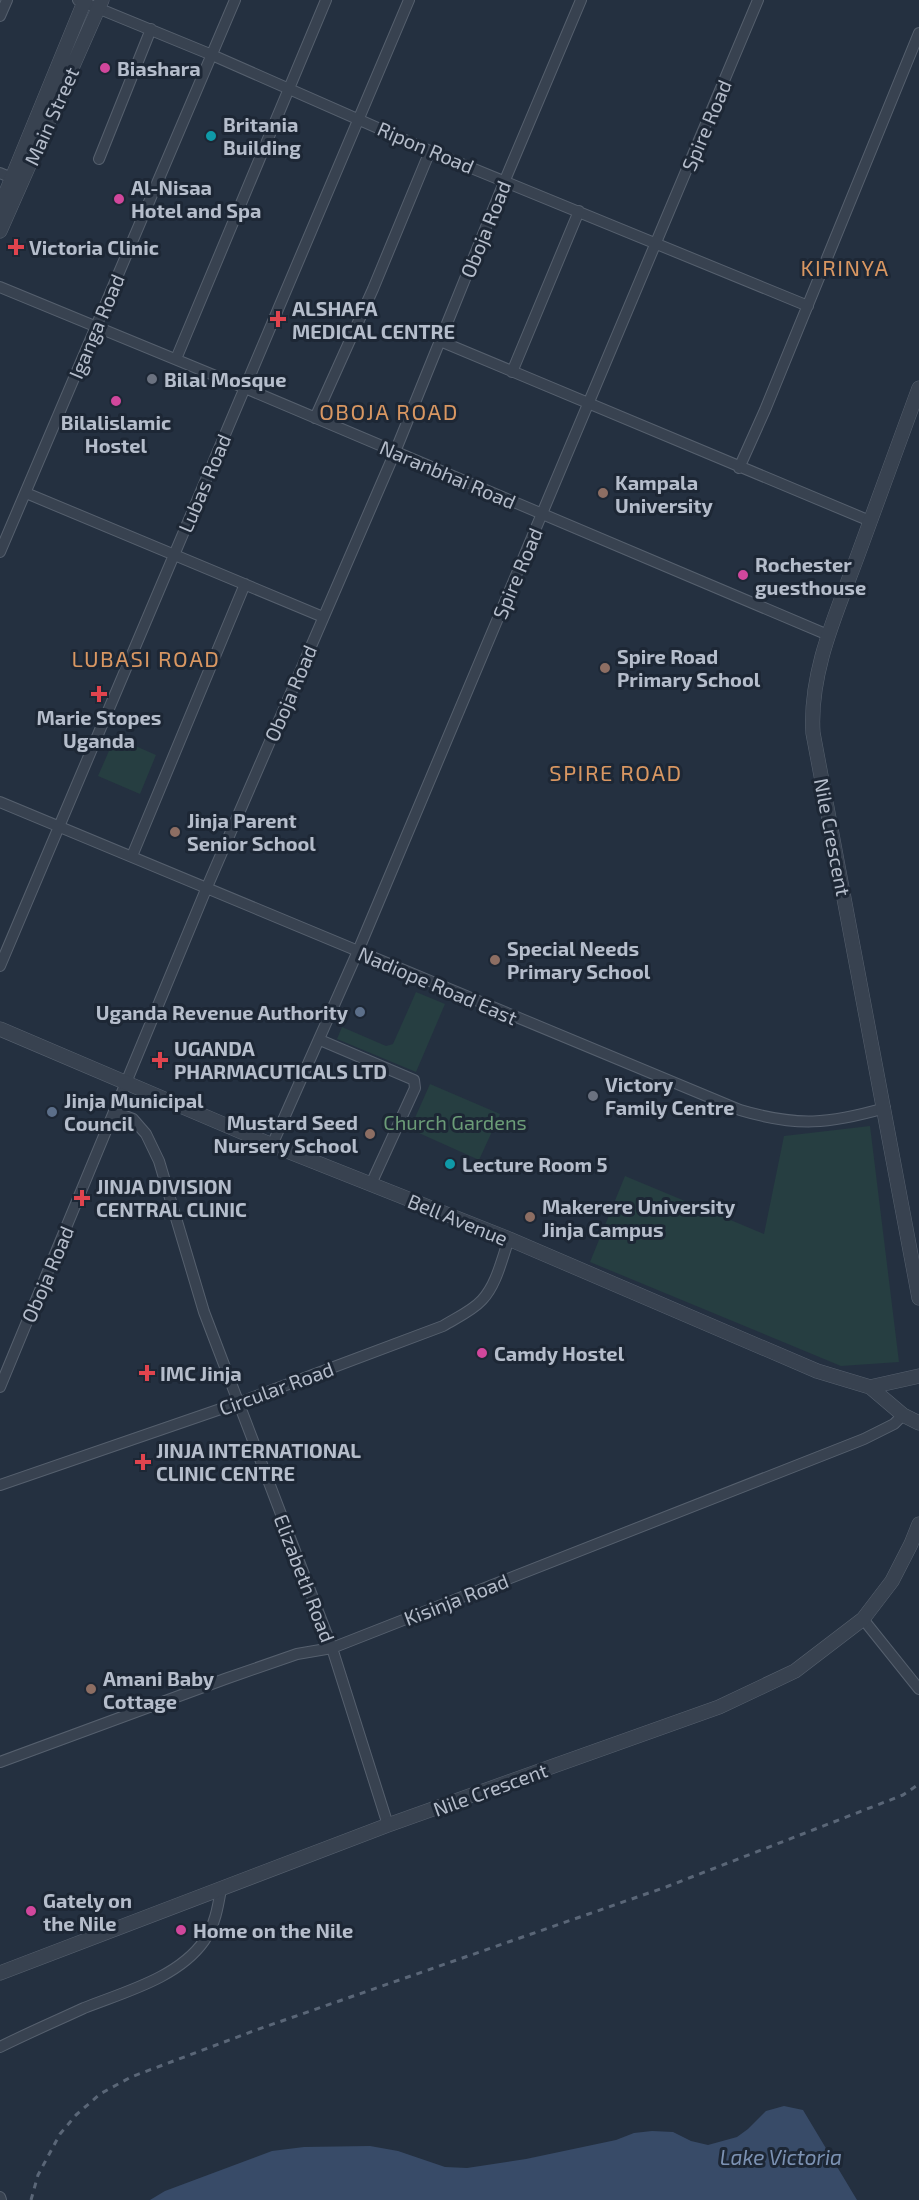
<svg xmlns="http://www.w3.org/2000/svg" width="919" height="2200" font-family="'Exo 2',sans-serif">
	<rect width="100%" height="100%" fill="#243040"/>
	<path fill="#263e41" d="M115 737 156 755 140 794 98 776Z
		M416 992 445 1004 416 1072 337 1039 342 1027 386 1046 393 1044Z
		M430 1084 500 1114 479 1160 410 1129Z
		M870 1126 899 1362 841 1366 590 1262 625 1176 764 1234 784 1136Z"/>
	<path fill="#384b68" d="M784 2106 803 2110 857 2200H150L165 2191 272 2151 304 2147 370 2146 398 2151 445 2167 467 2168 526 2159 616 2140 634 2133 652 2131 673 2132 691 2141 708 2145 737 2137 748 2129 766 2111Z"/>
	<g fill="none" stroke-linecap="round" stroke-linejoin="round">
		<g stroke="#56606e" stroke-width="12">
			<path id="minor" d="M78 0 212 55 430 151 808 306
				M0 16 7 0
				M99 159 151 29
				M0 173 12 178
				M0 287 245 388 828 635
				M440 341 870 521
				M176 359 326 0
				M512 372 579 211
				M315 418 373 289 430 151
				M739 468 765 410 919 33
				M26 493 323 617
				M0 552 235 0
				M0 802 740 1110C797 1127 829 1124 885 1108
				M132 856 245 584
				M0 966 409 0
				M320 1040 414 1080 415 1088 371 1184
				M114 1112 133 1119 146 1134 159 1161 204 1312 332 1648 388 1825
				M272 1145 358 951 758 0
				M0 1387 207 887 395 452 505 180 581 0
				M0 1485 238 1403 443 1326C456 1318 472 1311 482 1300 497 1284 502 1258 509 1239
				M863 1619 919 1689
				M0 1762 225 1679 297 1654 332 1648 864 1439 894 1424 903 1415
				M0 2047C28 2033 56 2021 84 2008 124 1992 178 1978 204 1941 215 1925 218 1907 221 1889
				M0 2197 1 2200"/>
		</g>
		<g stroke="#56606e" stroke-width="15">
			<path id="tertiary" d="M0 207 85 0
				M0 231 102 0
				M919 388C899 443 879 497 859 552 838 610 809 670 813 733L919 1298
				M0 1029 272 1145 509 1239 817 1371 870 1387 919 1376
				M870 1387 903 1415 919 1423
				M0 1973 388 1825 719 1707 795 1671 863 1619 892 1581 911 1544 919 1524"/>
		</g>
		<use href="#minor" stroke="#384250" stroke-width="10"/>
		<use href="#tertiary" stroke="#384250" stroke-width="14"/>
		<path stroke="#5a6677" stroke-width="3" stroke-dasharray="6 6" stroke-linecap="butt" d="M31 2200 38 2175 60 2134 76 2115 100 2094 131 2077 256 2030 666 1887 903 1795 919 1784"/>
	</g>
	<g fill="#d1479c" stroke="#1d2735" stroke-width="2">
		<circle cx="105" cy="68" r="6"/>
		<circle cx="119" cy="199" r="6"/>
		<circle cx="116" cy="401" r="6"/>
		<circle cx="743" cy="575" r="6"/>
		<circle cx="482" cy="1353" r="6"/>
		<circle cx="31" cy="1911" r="6"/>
		<circle cx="181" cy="1930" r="6"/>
	</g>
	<g fill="#0f9aa8" stroke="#1d2735" stroke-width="2">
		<circle cx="211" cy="136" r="6"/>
		<circle cx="450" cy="1164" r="6"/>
	</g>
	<g fill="#e0444e" stroke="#1d2735" stroke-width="2">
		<path d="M13 238h6v6h6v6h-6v6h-6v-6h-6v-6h6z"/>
		<path d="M275 310h6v6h6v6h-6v6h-6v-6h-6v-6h6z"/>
		<path d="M96 685h6v6h6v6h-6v6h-6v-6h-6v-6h6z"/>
		<path d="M157 1051h6v6h6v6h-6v6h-6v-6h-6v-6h6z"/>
		<path d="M79 1189h6v6h6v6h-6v6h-6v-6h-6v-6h6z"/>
		<path d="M144 1364h6v6h6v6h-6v6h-6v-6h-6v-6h6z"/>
		<path d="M140 1453h6v6h6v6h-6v6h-6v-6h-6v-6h6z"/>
	</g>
	<g fill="#6b7280" stroke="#1d2735" stroke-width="2">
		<circle cx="152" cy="379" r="6"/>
		<circle cx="593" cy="1096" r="6"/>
	</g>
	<g fill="#8d6e63" stroke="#1d2735" stroke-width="2">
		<circle cx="603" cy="493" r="6"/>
		<circle cx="605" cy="668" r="6"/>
		<circle cx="175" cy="832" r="6"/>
		<circle cx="495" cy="960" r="6"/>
		<circle cx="370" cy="1134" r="6"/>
		<circle cx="530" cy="1217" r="6"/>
		<circle cx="91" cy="1689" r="6"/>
	</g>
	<g fill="#5c6f8a" stroke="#1d2735" stroke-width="2">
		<circle cx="360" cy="1012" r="6"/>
		<circle cx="52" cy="1112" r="6"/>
	</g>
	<g text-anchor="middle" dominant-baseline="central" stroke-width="6" stroke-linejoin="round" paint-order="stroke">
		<g font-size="20" font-weight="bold" fill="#b5bdcb" stroke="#1d2735" text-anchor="start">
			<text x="117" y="68">Biashara</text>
			<text x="223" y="124">Britania<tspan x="223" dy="23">Building</tspan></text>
			<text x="131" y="187">Al-Nisaa<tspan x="131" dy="23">Hotel and Spa</tspan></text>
			<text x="29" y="247">Victoria Clinic</text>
			<text x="292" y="308">ALSHAFA<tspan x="292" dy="23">MEDICAL CENTRE</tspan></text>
			<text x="164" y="379">Bilal Mosque</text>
			<text x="116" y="422" text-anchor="middle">Bilalislamic<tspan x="116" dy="23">Hostel</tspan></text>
			<text x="615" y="482">Kampala<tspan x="615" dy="23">University</tspan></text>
			<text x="755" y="564">Rochester<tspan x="755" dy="23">guesthouse</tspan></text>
			<text x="617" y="656">Spire Road<tspan x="617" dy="23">Primary School</tspan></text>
			<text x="99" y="717" text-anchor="middle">Marie Stopes<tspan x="99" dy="23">Uganda</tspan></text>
			<text x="187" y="820">Jinja Parent<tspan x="187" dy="23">Senior School</tspan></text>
			<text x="507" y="948">Special Needs<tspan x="507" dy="23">Primary School</tspan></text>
			<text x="348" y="1012" text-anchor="end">Uganda Revenue Authority</text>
			<text x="174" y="1048">UGANDA<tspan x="174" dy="23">PHARMACUTICALS LTD</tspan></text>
			<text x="605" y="1084">Victory<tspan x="605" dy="23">Family Centre</tspan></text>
			<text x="64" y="1100">Jinja Municipal<tspan x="64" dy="23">Council</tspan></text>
			<text x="358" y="1122" text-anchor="end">Mustard Seed<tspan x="358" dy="23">Nursery School</tspan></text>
			<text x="462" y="1164">Lecture Room 5</text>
			<text x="96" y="1186">JINJA DIVISION<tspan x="96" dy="23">CENTRAL CLINIC</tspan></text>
			<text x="542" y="1206">Makerere University<tspan x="542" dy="23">Jinja Campus</tspan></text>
			<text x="494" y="1353">Camdy Hostel</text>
			<text x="160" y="1373">IMC Jinja</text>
			<text x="156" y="1450">JINJA INTERNATIONAL<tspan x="156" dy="23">CLINIC CENTRE</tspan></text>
			<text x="103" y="1678">Amani Baby<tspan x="103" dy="23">Cottage</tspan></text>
			<text x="43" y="1900">Gately on<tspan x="43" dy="23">the Nile</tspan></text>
			<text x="193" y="1930">Home on the Nile</text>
		</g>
		<g font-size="20" fill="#b5bdcb" stroke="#1d2735">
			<text transform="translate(51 116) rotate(-66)">Main Street</text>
			<text transform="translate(706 125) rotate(-67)">Spire Road</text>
			<text transform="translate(426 147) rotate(23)">Ripon Road</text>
			<text transform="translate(485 229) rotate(-68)">Oboja Road</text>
			<text transform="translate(96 326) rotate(-67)">Iganga Road</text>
			<text transform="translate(448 474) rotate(23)">Naranbhai Road</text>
			<text transform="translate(204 483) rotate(-67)">Lubas Road</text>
			<text transform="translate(517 573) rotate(-67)">Spire Road</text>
			<text transform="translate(290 693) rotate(-67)">Oboja Road</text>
			<text transform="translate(833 837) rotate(79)">Nile Crescent</text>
			<text transform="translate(438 985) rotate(23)">Nadiope Road East</text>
			<text transform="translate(458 1219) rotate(22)">Bell Avenue</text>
			<text transform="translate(47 1274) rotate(-67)">Oboja Road</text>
			<text transform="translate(276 1388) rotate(-20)">Circular Road</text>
			<text transform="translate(305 1578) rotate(69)">Elizabeth Road</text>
			<text transform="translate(456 1599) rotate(-21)">Kisinja Road</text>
			<text transform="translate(490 1789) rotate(-20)">Nile Crescent</text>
		</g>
		<g font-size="20" fill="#6b9c77" stroke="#1d2735">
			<text x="455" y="1122">Church Gardens</text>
		</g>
		<g font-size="21" font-style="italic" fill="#7c92b3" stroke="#1d2735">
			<text x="781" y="2156">Lake Victoria</text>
		</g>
		<g font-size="22" letter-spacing="1.5" fill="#d99762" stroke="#1d2735">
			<text x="845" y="267">KIRINYA</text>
			<text x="389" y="411">OBOJA ROAD</text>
			<text x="146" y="658">LUBASI ROAD</text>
			<text x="616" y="772">SPIRE ROAD</text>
		</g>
	</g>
</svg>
